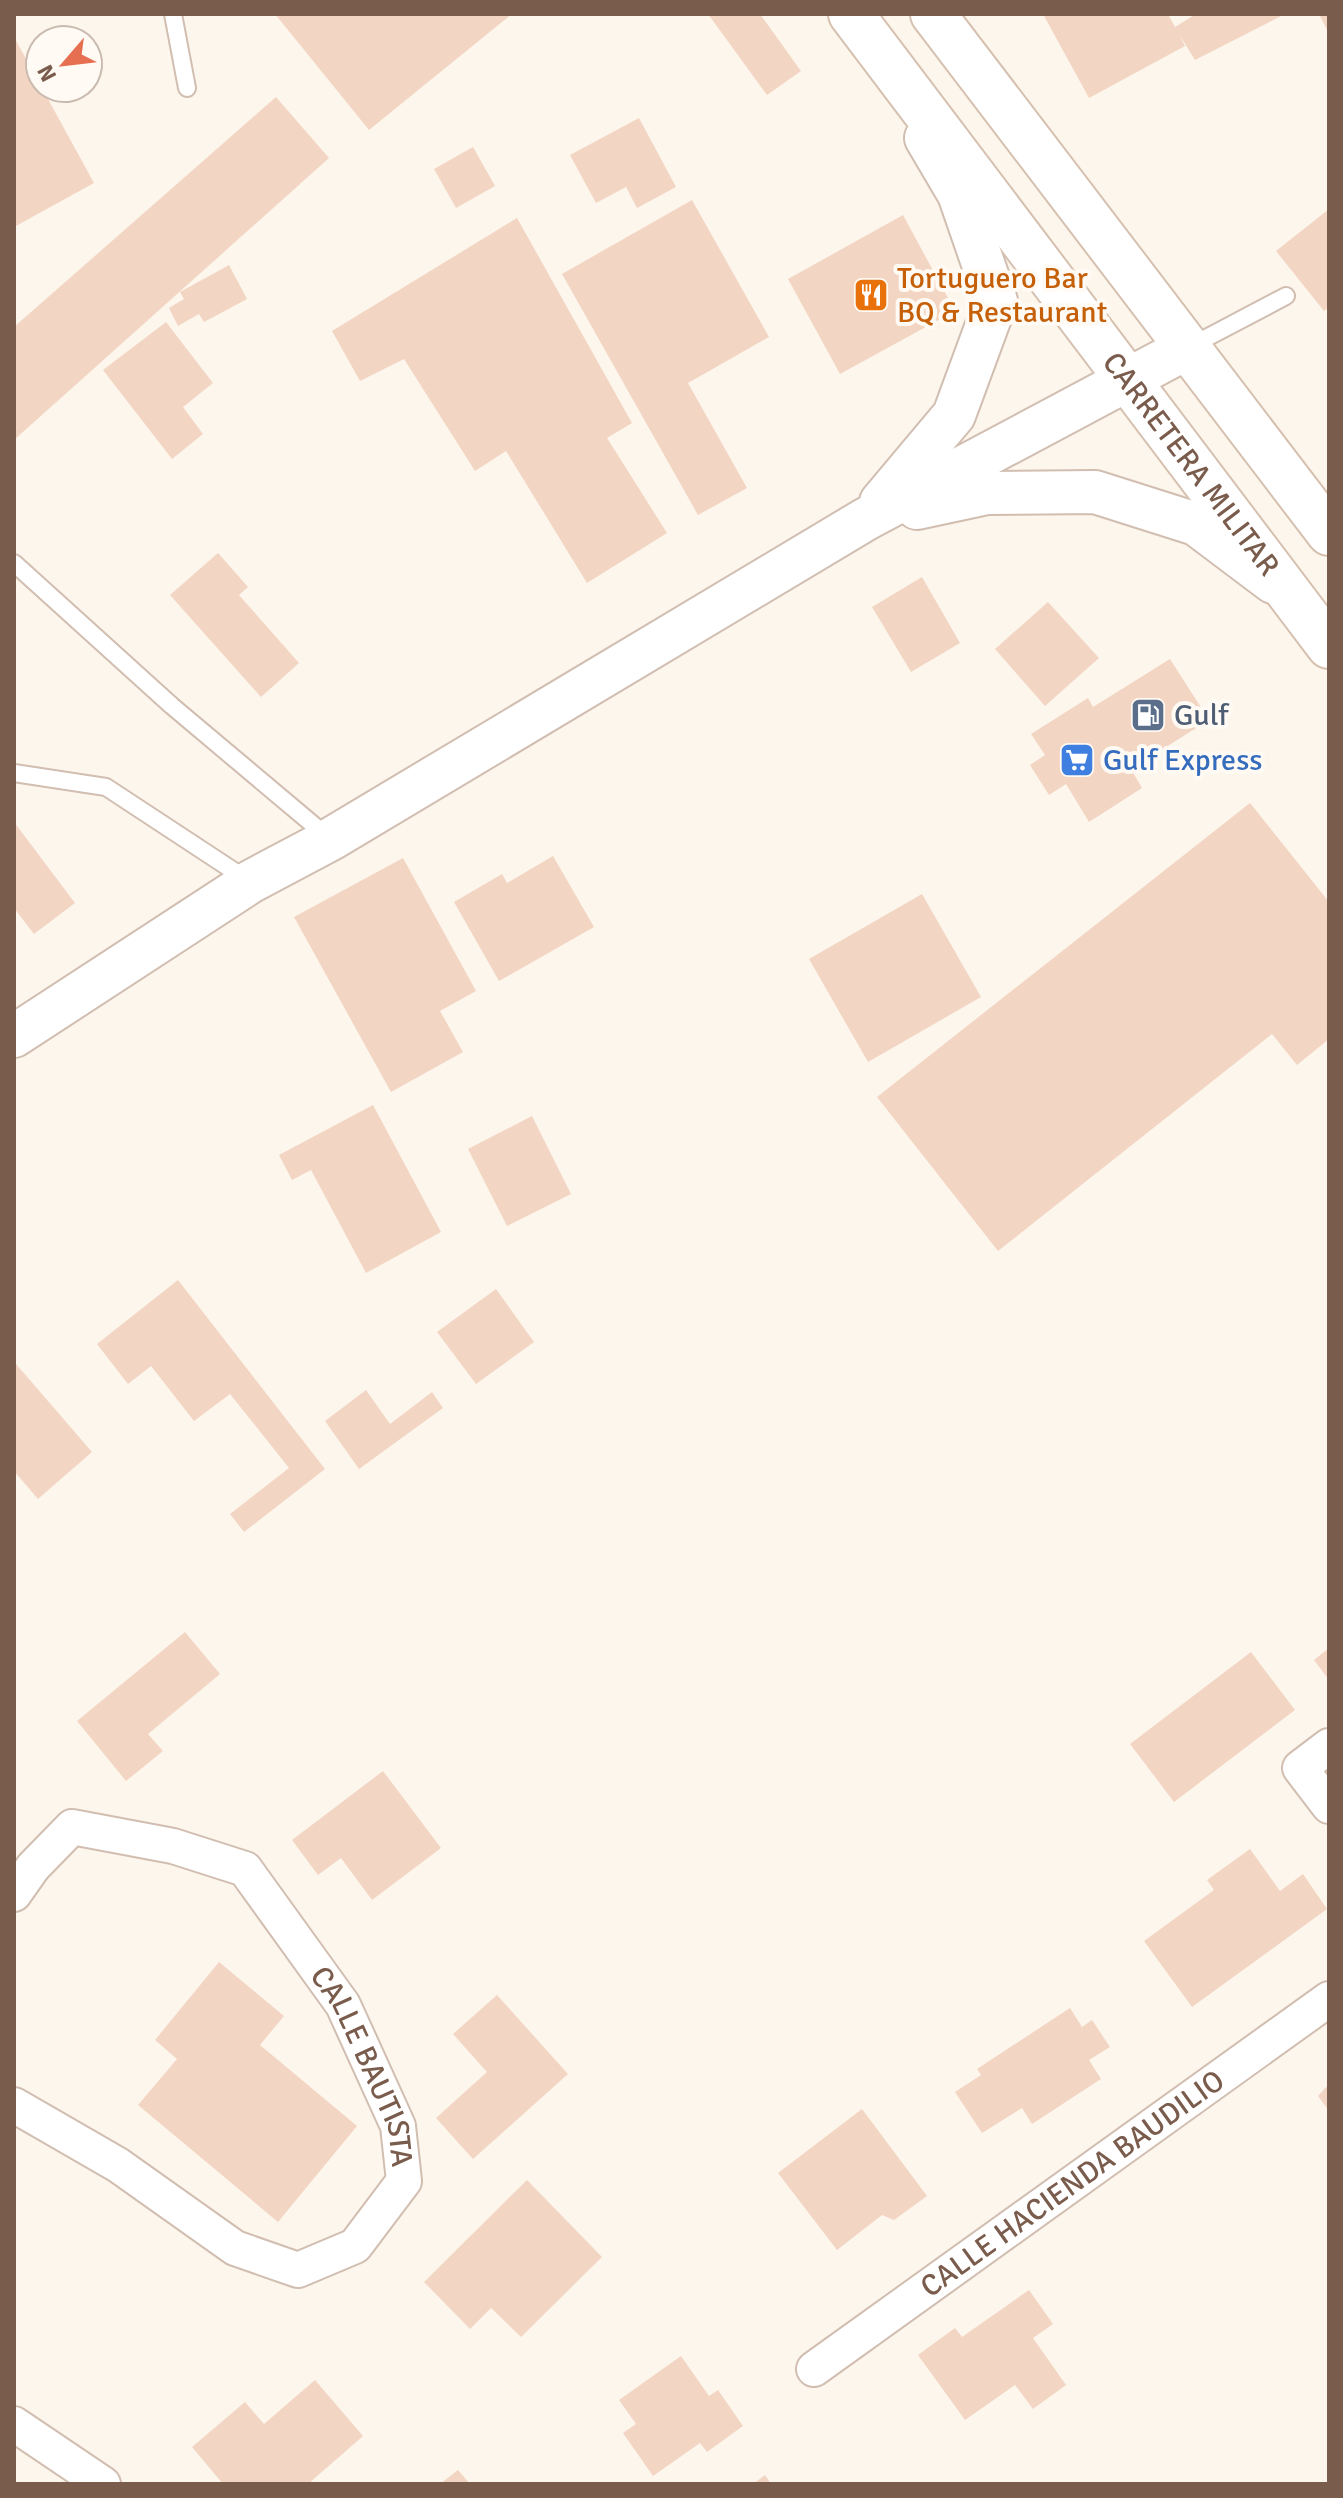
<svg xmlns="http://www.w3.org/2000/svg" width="1343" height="2498" font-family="Signika,sans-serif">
	<rect width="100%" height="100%" fill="#fdf6ec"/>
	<path fill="#f3d5c3" d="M275 14H512L369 130Z
		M708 14H760L801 71 767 95Z
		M1043 14H1168L1175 27 1196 14H1285L1195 60 1179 34 1185 46 1089 98Z
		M1319 14H1329V34Z
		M14 37 94 183 14 227Z
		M276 97 329 158 14 440V327Z
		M639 118 676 187 637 208 626 187 596 203 570 155Z
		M473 147 495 186 456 208 434 169Z
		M692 200 769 337 688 383 747 488 698 515 562 274Z
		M1329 209V307L1324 311 1276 251Z
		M903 215 955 311 840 374 788 279Z
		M517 218 632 423 607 438 667 533 587 583 506 451 475 471 404 359 360 381 332 331Z
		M229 265 247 299 204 322 199 314 178 326 169 308 184 299 180 292Z
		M166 322 213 383 183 407 203 434 172 459 103 370Z
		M218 553 248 587 239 595 299 663 261 697 170 595Z
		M922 577 960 643 911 672 872 607Z
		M1048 602 1099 658 1045 706 995 649Z
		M1170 659 1209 720 1131 769 1142 788 1089 822 1066 784 1049 795 1030 765 1045 755 1031 734 1088 698 1093 707Z
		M1250 803 1329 902V1039L1297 1065 1272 1034 998 1251 877 1097Z
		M14 822 75 903 34 934 14 908Z
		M553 856 594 927 499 981 454 902 502 874 507 883Z
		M403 858 476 991 440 1011 463 1052 391 1092 294 917Z
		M922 894 981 997 868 1062 809 959Z
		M373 1105 441 1232 366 1273 311 1170 292 1180 279 1155Z
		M532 1116 571 1194 507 1226 468 1149Z
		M178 1280 325 1469 244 1532 230 1514 289 1468 230 1394 194 1421 151 1366 128 1384 97 1344Z
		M496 1289 534 1342 476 1384 437 1332Z
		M16 1364 92 1452 38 1499 14 1471V1366Z
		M366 1390 390 1424 432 1392 443 1408 359 1469 325 1421Z
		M185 1632 220 1674 148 1734 163 1751 126 1781 77 1721Z
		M1329 1648V1680L1314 1660Z
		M1251 1652 1295 1710 1174 1802 1130 1744Z
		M383 1771 441 1848 372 1900 341 1858 318 1875 292 1840Z
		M1250 1849 1280 1891 1303 1874 1327 1909 1192 2007 1144 1941 1214 1890 1207 1880Z
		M219 1962 284 2016 260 2045 357 2126 278 2222 138 2105 177 2059 155 2040Z
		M497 1995 568 2074 473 2159 436 2118 487 2072 453 2034Z
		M1070 2008 1082 2027 1092 2020 1110 2047 1089 2060 1101 2079 1032 2124 1022 2108 982 2133 955 2092 981 2075 977 2069Z
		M1329 2084V2111L1318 2096Z
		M862 2109 927 2196 894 2220 882 2215 837 2250 778 2173Z
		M527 2180 602 2257 521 2337 491 2308 470 2329 424 2282Z
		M1029 2290 1053 2324 1033 2338 1066 2385 1033 2409 1015 2385 965 2420 918 2355 955 2328 962 2337Z
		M681 2356 709 2396 718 2390 743 2426 707 2452 700 2443 653 2476 623 2433 636 2424 619 2400Z
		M315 2380 363 2436 308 2484H223L192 2447 245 2402 264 2424Z
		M458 2470 470 2484H440Z
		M765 2475 771 2484H753Z"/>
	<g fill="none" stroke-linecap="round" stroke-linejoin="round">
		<g stroke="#d1beb0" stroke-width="20">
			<path id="service" d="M173 14 187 88
				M1189 347 1286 296
				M14 563 172 706 329 838
				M14 773 106 787 249 881"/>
		</g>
		<g stroke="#d1beb0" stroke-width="38">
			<g id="minor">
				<path d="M1329 1746 1300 1768 1329 1806"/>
				<path id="s1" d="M14 1894 33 1867 72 1827 173 1846 245 1869 343 2005 398 2126 404 2181 355 2246 298 2270 235 2248 118 2165 14 2105"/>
				<path id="s2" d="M814 2369 1329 1999"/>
				<path d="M14 2424 103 2484"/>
			</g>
		</g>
		<g stroke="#d1beb0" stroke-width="46">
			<path id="tertiary" d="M881 502 954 415 996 301 959 194 926 138
				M917 508 987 493 1095 492 1196 524 1273 582
				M14 1036 250 882 331 839 866 519 1187 348"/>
		</g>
		<g stroke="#d6c0b0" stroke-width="48">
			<g id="secondary">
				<path id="s3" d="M851 14 1329 646"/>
				<path d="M933 14 1329 533"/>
			</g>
		</g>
		<use href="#service" stroke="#fff" stroke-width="16"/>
		<use href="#minor" stroke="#fff" stroke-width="34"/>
		<use href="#tertiary" stroke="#fff" stroke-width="42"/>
		<use href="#secondary" stroke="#fff" stroke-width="44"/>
	</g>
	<defs>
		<g id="restaurant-square" transform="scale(1.8)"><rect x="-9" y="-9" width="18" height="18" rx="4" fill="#e8710a" stroke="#fffaf3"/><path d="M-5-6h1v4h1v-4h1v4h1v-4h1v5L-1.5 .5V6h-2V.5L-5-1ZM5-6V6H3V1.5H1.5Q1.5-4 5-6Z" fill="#fff"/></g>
		<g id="fuel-square" transform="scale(1.8)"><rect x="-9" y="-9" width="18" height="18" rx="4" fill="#5c6f8a" stroke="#fffaf3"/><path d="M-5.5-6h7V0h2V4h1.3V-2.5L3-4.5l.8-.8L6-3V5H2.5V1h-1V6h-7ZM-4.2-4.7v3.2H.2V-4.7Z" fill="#fff"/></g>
		<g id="supermarket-square" transform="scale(1.8)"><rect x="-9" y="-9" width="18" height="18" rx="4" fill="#3f7fe0" stroke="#fffaf3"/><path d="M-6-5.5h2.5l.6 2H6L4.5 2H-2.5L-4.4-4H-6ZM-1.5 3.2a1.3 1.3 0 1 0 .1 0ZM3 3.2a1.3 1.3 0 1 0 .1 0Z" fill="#fff"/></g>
	</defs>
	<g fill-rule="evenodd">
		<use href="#restaurant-square" x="871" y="295"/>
		<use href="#fuel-square" x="1148" y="715"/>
		<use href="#supermarket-square" x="1077" y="760"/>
	</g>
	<g text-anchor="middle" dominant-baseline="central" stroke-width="8" stroke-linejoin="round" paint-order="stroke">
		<g font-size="30" fill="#c56008" stroke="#fffaf3" text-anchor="start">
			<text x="897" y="278">Tortuguero Bar<tspan x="897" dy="34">BQ &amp; Restaurant</tspan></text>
		</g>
		<g font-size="30" fill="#7a5c4d" stroke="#fffaf3">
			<text stroke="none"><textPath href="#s3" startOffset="564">CARRETERA MILITAR</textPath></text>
			<text stroke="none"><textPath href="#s1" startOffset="500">CALLE BAUTISTA</textPath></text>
			<text stroke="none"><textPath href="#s2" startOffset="318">CALLE HACIENDA BAUDILIO</textPath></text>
		</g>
		<g font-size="30" fill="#4e5e75" stroke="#fffaf3" text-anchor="start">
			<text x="1174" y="715">Gulf</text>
		</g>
		<g font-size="30" fill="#366cbe" stroke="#fffaf3" text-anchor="start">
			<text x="1103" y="760">Gulf Express</text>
		</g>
	</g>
	<rect width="1343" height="2498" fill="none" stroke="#7a5c4d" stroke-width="32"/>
	<g transform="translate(64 64) rotate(242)"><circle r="38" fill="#fffaf3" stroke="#cabbb1" stroke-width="2"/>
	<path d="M0-6L14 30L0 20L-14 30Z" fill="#e76f51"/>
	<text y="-12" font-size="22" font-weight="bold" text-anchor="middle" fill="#7a5c4d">N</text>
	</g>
</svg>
